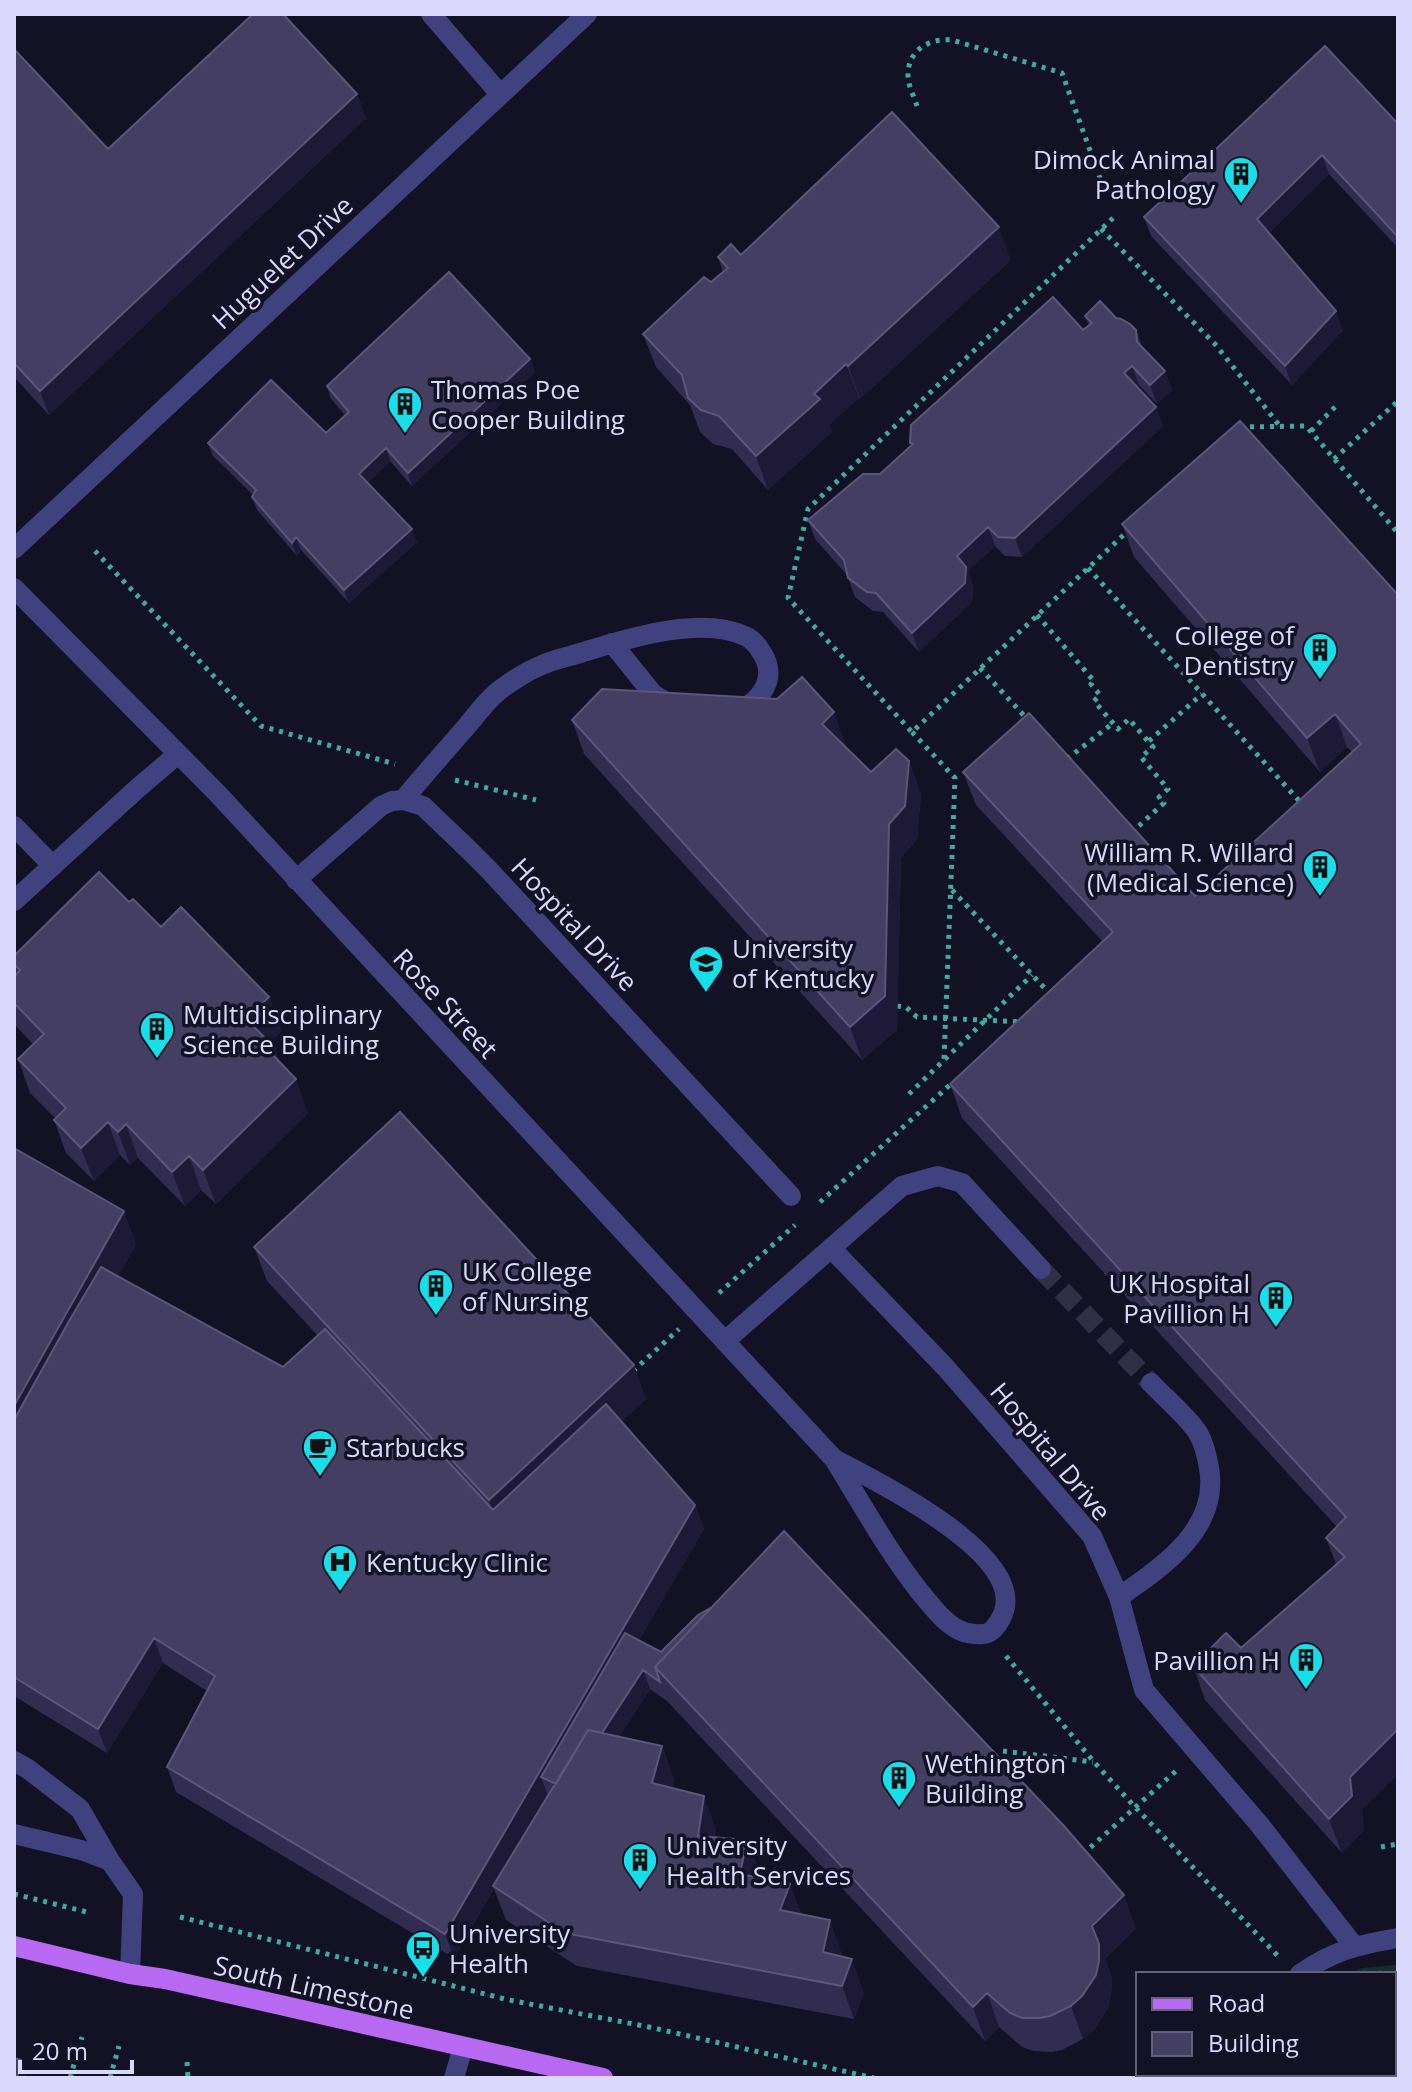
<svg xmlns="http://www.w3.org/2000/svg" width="1412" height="2092" font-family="'Open Sans',sans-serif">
	<defs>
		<pattern id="grass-dots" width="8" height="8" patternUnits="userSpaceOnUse" patternTransform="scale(2)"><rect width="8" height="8" fill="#152e2b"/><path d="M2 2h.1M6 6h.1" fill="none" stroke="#364c4b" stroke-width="1.8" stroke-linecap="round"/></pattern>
	</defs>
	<rect width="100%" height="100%" fill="#131124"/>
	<path fill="url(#grass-dots)" d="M1398 1965V2078H1243L1247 2074H1394V1974H1349L1362 1968Z"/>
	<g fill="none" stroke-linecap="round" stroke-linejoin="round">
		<path stroke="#312f44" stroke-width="20" stroke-dasharray="20 10" stroke-linecap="butt" d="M1041 1269 1151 1383"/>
		<path stroke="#3bac9f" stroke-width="5" stroke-dasharray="4 6" stroke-linecap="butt" d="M917 106C914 96 908 86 908 75 908 50 929 38 952 40L1062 73 1100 178 1120 197
			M1113 218 808 509 788 598 912 732 1130 529
			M1101 229 1215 344 1279 425
			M1240 427 1306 426 1398 533
			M1311 431 1338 404
			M1334 459 1398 401
			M95 551 261 726 395 764
			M1088 568 1302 804
			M1037 615 1094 681 1091 684 1100 695 1094 701 1118 729 1129 719 1153 747 1141 757 1168 789 1159 797 1164 803 1131 833
			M980 668 1029 721
			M912 732 955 778 944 1059
			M1149 741 1202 694
			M1067 759 1113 723
			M455 780 536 800
			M952 890 1052 996
			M897 1006 906 1007 917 1017 1022 1022
			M909 1094 1032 975
			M820 1202 952 1083
			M719 1293 795 1225
			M633 1371 679 1329
			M1006 1656 1094 1762 1135 1807 1278 1956
			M1003 1751 1093 1762
			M1381 1847 1398 1844
			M1083 1854 1177 1770
			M14 1894 87 1912
			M180 1917 509 2000 649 2027 874 2078
			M187 2062 188 2078
			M1390 2074 1398 2078
			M70 2078 82 2037
			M110 2078 119 2046"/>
		<path stroke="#40417f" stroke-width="20" d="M431 14 500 94
			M14 549 587 14
			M14 588 217 793 834 1459C862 1504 887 1550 920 1592 931 1605 943 1622 959 1630 965 1633 975 1635 983 1634 992 1634 999 1623 1003 1614 1027 1555 875 1480 834 1459
			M612 643 653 694 672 706
			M403 800C424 775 445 751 467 726 476 715 485 703 495 694 506 684 529 670 542 665 555 659 569 657 583 652 627 639 700 615 745 636 752 639 758 646 762 653 778 678 761 701 738 711
			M14 826 53 866
			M296 880 381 806 392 801 403 800 423 806 469 850 489 870 791 1196
			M14 901 139 787 178 754
			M831 1248 946 1368 1092 1536 1119 1597 1144 1690 1259 1824 1354 1946
			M725 1341 902 1186 938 1176 962 1183 1041 1269
			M1119 1597C1162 1567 1220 1529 1209 1468 1207 1456 1204 1443 1198 1433 1188 1417 1164 1397 1151 1383
			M14 1761 28 1769 80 1809 110 1861 133 1894 130 1974
			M14 1834 81 1850 110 1861
			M1300 1974C1334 1950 1358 1945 1398 1938
			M454 2078 463 2047
			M1209 2078 1211 2074"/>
		<path stroke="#b769f1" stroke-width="20" d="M14 1946 130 1974 165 1979 603 2078"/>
	</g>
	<path fill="#312c50" d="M14 49 108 149 357 94 366 118 49 415 14 377Z
		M1398 124V248L1329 174 1269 233 1343 330 1292 385 1151 236 1144 217Z
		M741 255 1011 260 860 399 859 398 829 425 832 432 768 490 732 449 713 444 700 432 690 405 656 367 643 334 723 272 718 257Z
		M1085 316 1116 318 1136 330 1142 346 1165 371 1172 390 1157 404 1139 385 1137 387 1156 407 1163 426 1022 557 1005 556 995 546 968 571 973 586 972 602 919 652 883 612 873 611 855 597 847 575 815 539 808 520 880 474 912 446 910 443 1083 330 1089 326Z
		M530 359 535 372 412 486 390 461 368 483 417 542 349 603 301 550 297 556 257 510 252 497 253 495 213 456 208 443 326 433 345 415 331 399 327 386Z
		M1122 524 1398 595 1362 1810 1364 1830 1342 1853 1205 1700 1193 1666 1241 1648 1336 1564 1326 1538 1337 1527 962 1118 950 1084 1103 942 976 805 963 772 1195 896 1352 752 1347 747 1320 772 1134 557Z
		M572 720 846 746H845L871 772 909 761 921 794 917 839 901 858 897 1030 862 1060 584 754Z
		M129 902 161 927 269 997 281 1031 269 1043 275 1048 280 1063 308 1113 216 1204 201 1190 185 1206 138 1158 130 1165 120 1155 94 1181 66 1153 54 1120 55 1118 30 1093 18 1059 33 1044 14 1024V977L16 975 14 970V956Z
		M14 1148 124 1211 136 1245 118 1276 283 1367 318 1336 267 1281 254 1247 646 1399 621 1422 695 1505 704 1529 639 1640 1136 1928 1105 1959 1112 1978 1111 1995 1108 2008 1094 2030 1083 2039 1062 2050 1052 2052 1034 2051 1022 2047 999 2027 985 2041 667 1701 650 1689 619 1737 662 1746 674 1780 672 1788 716 1829 715 1837 747 1840 760 1873 758 1878 801 1915 842 1954V1957L864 1993 854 2019 577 1966 506 1920 494 1889 454 1958 176 1792 167 1767 207 1691 163 1663 107 1753 14 1696Z"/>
	<path fill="#1d1937" d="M357 94 366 118 49 415 40 391Z
		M1322 155 1329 174 1264 238 1257 219Z
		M999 227 1011 260 860 399 848 366Z
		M1336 311 1343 330 1292 385 1285 366Z
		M530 359 535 372 412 486 408 473Z
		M846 364 859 398 829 425 832 432 768 490 756 456 814 394Z
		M1132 366 1139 385 1130 392 1124 373Z
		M1165 371 1172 390 1157 404 1150 385Z
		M1156 407 1163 426 1022 557 1015 538Z
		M386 448 390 461 364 487 359 474Z
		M988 527 995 546 968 571 973 586 972 602 919 652 912 633 957 556Z
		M412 529 417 542 349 603 344 590Z
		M296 537 301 550 297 556 292 543Z
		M834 712 846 746 834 758 822 724Z
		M1335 714 1347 747 1320 772 1307 738Z
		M909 761 921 794 917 839 901 858 897 1030 862 1060 850 1027 889 824Z
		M269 997 281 1031 258 1053 246 1019Z
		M275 1048 287 1082 270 1052Z
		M296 1079 308 1113 216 1204 203 1170Z
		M108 1122 120 1155 94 1181 81 1148Z
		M126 1124 138 1158 130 1165 118 1132Z
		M189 1156 201 1190 185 1206 172 1172Z
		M124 1211 136 1245 14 1462V1406Z
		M634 1365 646 1399 501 1534 489 1500Z
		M695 1505 704 1529 556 1784 541 1777 548 1796 493 1886 494 1889 454 1958 445 1934Z
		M154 1638 163 1663 107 1753 98 1729Z
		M643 1670 650 1689 573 1808 566 1789Z
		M1398 1729V1775L1362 1810 1364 1830 1342 1853 1329 1819 1350 1777Z
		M662 1746 674 1780 664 1817 652 1783Z
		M704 1796 716 1829 710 1869 698 1836Z
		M747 1840 760 1873 752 1908 740 1874Z
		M790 1884 803 1918 780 1910Z
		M1124 1895 1136 1928 1105 1959 1112 1978 1111 1995 1108 2008 1094 2030 1083 2039 1071 2006 1092 1926Z
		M830 1920 842 1954 835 1985 823 1952Z
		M852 1959 864 1993 854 2019 842 1986Z
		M987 1993 999 2027 985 2041 973 2007Z
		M21 2060 28 2078H17Z"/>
	<path fill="#433e62" stroke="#5b567a" stroke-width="2" d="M253 14H283L357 94 40 391 14 363V49L108 149Z
		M1325 46 1398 124V237L1322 155 1257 219 1336 311 1285 366 1144 217Z
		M892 112 999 227 848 366 846 364 814 394 820 399 756 456 719 416 701 410 688 398 682 375 643 334 704 277 711 282 728 268 718 257 731 244 741 255Z
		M449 272 530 359 408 473 386 448 359 474 412 529 344 590 296 537 292 543 252 497 256 490 208 443 271 380 326 433 349 412 327 386Z
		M1053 297 1083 330 1092 323 1085 316 1100 301 1116 318 1121 319 1130 324 1136 330 1137 342 1165 371 1150 385 1132 366 1124 373 1156 407 1015 538 998 537 988 527 957 556 966 567 965 583 912 633 876 593 867 592 848 578 844 560 808 520 863 474H880L913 444 910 443 911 425Z
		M1240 421 1398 595V1729L1350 1777 1352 1796 1329 1819 1193 1666 1226 1633 1241 1648 1345 1557 1326 1538 1346 1517 950 1084 1113 932 963 772 1029 713 1195 896 1361 744 1335 714 1307 738 1122 524Z
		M802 677 834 712 822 724 871 772 896 749 909 761 905 806 889 824 885 996 850 1027 572 720 602 689 777 699Z
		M99 872 129 902 133 899 161 927 181 907 269 997 246 1019 275 1048 270 1052 296 1079 203 1170 189 1156 172 1172 126 1124 118 1132 108 1122 81 1148 54 1120 66 1108 18 1059 44 1034 14 1003V977L20 970 14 964V956Z
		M400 1112 634 1365 489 1500 254 1247Z
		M14 1148 124 1211 14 1406Z
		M101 1267 283 1367 325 1329 493 1510 606 1404 695 1505 445 1934 167 1767 215 1676 154 1638 98 1729 14 1677V1420L68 1323Z
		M784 1531 1064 1826 1124 1895 1092 1926 1099 1944V1961L1096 1975 1082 1996 1071 2006 1050 2016 1040 2018H1022L1010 2013 987 1993 973 2007 655 1667Z
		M712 1607 655 1667 660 1682 643 1670 602 1733 588 1730 556 1784 541 1777 625 1633 661 1652 698 1615Z
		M588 1730 662 1746 652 1783 704 1796 698 1836 747 1840 740 1874 790 1884 780 1910 830 1920 823 1952 852 1959 842 1986 565 1933 493 1886Z
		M14 2058 21 2060 17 2078H14Z"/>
	<defs>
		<g id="building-pin" transform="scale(1.8)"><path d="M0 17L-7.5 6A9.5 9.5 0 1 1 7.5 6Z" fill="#16dfe9" stroke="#131124"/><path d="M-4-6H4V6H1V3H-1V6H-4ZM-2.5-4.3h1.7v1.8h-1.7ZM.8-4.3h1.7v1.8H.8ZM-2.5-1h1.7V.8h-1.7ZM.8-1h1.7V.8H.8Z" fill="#111"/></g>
		<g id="university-pin" transform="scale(1.8)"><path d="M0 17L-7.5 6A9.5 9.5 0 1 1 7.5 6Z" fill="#16dfe9" stroke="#131124"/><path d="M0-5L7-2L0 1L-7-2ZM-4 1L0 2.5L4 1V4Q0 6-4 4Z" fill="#111"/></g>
		<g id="cafe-pin" transform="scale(1.8)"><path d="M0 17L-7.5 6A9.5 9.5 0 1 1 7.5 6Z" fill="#16dfe9" stroke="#131124"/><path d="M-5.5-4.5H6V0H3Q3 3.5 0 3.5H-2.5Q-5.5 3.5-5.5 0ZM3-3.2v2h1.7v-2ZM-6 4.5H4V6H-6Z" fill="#111"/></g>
		<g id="hospital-pin" transform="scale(1.8)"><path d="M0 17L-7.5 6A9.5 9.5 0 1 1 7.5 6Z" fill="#16dfe9" stroke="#131124"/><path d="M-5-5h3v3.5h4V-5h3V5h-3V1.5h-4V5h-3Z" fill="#111"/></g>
		<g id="bus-pin" transform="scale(1.8)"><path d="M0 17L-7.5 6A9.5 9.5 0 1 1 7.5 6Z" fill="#16dfe9" stroke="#131124"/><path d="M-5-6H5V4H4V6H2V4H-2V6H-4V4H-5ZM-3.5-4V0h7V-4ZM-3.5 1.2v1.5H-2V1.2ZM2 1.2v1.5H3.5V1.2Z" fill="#111"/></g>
	</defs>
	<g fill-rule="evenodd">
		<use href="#building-pin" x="1241" y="174"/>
		<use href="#building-pin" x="405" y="404"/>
		<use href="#building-pin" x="1320" y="650"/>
		<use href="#building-pin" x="1320" y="867"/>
		<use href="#university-pin" x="706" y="963"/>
		<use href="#building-pin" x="157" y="1029"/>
		<use href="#building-pin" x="436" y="1286"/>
		<use href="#building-pin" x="1276" y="1298"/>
		<use href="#cafe-pin" x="320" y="1447"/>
		<use href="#hospital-pin" x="340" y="1562"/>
		<use href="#building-pin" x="1306" y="1660"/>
		<use href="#building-pin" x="899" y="1778"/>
		<use href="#building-pin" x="640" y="1860"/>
		<use href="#bus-pin" x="423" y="1948"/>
	</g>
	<g text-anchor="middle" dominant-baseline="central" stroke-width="7" stroke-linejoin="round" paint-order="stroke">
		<g font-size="26" fill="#dad8fb" stroke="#131124" text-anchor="start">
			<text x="1215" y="159" text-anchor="end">Dimock Animal<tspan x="1215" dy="30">Pathology</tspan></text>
			<text x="431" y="389">Thomas Poe<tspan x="431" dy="30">Cooper Building</tspan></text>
			<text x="1294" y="635" text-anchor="end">College of<tspan x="1294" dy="30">Dentistry</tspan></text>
			<text x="1294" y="852" text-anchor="end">William R. Willard<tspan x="1294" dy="30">(Medical Science)</tspan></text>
			<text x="732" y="948">University<tspan x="732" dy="30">of Kentucky</tspan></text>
			<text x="183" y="1014">Multidisciplinary<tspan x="183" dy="30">Science Building</tspan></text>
			<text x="462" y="1271">UK College<tspan x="462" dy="30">of Nursing</tspan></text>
			<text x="1250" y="1283" text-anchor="end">UK Hospital<tspan x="1250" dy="30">Pavillion H</tspan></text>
			<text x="346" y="1447">Starbucks</text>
			<text x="366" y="1562">Kentucky Clinic</text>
			<text x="1280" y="1660" text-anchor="end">Pavillion H</text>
			<text x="925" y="1763">Wethington<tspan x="925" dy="30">Building</tspan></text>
			<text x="666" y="1845">University<tspan x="666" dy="30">Health Services</tspan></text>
			<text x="449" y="1933">University<tspan x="449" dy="30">Health</tspan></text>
		</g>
		<g font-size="26" fill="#dad8fb" stroke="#131124">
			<text transform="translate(282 262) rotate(-43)">Huguelet Drive</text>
			<text transform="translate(575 924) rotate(47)">Hospital Drive</text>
			<text transform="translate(446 1003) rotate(47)">Rose Street</text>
			<text transform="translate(1051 1451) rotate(50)">Hospital Drive</text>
			<text transform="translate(314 1987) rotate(13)">South Limestone</text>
		</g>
	</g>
	<rect width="1412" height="2092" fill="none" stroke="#dad8fb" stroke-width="32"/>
	<rect x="1136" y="1972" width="260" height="104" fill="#131124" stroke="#63617a" stroke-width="2"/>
	<rect x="1152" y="1998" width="40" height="12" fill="#b769f1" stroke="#63617a" stroke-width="2"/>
	<text x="1208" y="2012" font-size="24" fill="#dad8fb">Road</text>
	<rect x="1152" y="2032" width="40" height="24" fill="#433e62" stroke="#63617a" stroke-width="2"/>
	<text x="1208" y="2052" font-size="24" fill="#dad8fb">Building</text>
	<path d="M20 2060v12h112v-12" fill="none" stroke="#dad8fb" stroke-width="4"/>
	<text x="32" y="2060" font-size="24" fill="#dad8fb" stroke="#131124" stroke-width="6" paint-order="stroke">20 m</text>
</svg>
